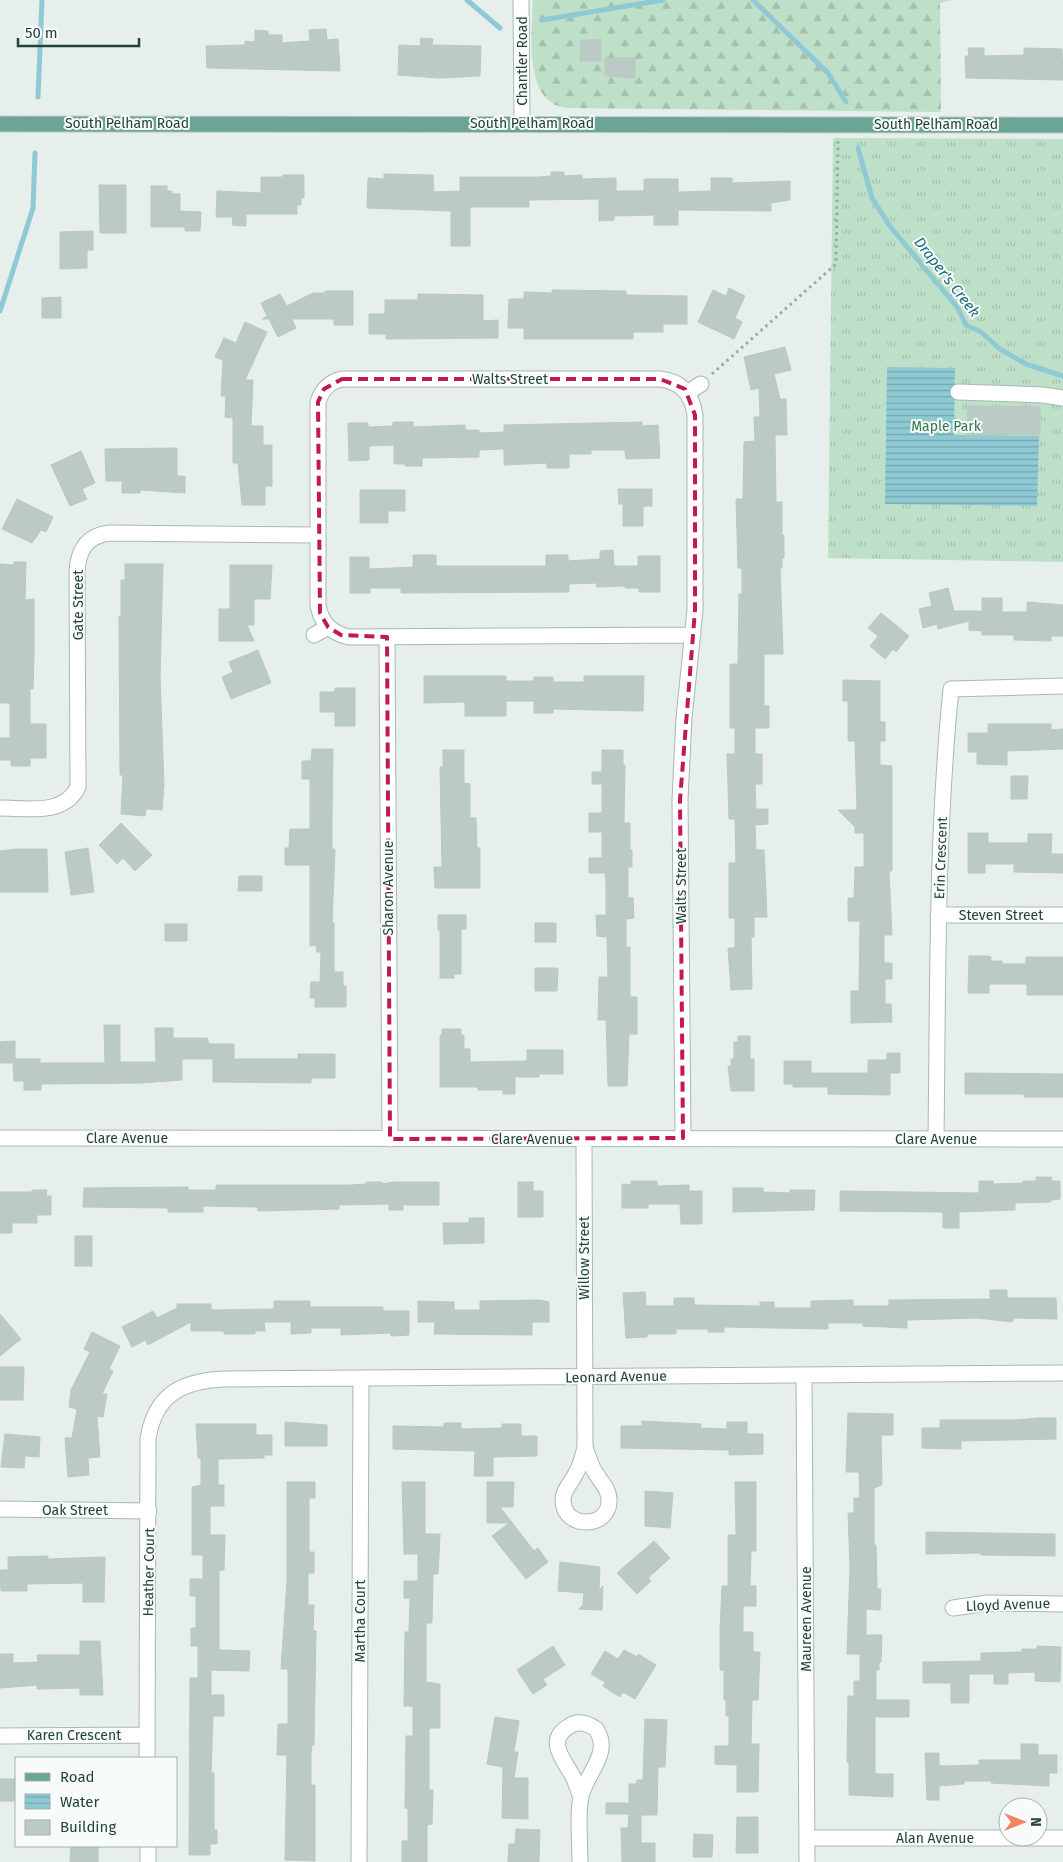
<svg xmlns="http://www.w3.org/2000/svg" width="1063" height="1862" font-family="'Fira Sans',sans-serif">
	<defs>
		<pattern id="grass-tufts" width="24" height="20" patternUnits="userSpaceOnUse" patternTransform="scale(1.25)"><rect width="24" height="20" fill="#bfe0c8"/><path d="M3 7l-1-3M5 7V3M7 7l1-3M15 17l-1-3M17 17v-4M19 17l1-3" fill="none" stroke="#a4c1ad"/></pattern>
		<pattern id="forest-firs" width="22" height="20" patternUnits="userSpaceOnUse" patternTransform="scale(1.25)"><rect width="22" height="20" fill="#bfe0c8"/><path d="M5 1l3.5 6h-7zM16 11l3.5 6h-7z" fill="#a4c1ad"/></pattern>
		<pattern id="water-rules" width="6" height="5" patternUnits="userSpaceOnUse" patternTransform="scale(1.25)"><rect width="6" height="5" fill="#8ec9d4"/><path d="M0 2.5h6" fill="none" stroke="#74a5ad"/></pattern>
	</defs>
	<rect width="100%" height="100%" fill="#e6efeb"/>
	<path fill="url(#grass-tufts)" d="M833 138 1063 139V562L828 558Z"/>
	<path fill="url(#forest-firs)" d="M533 0H952L940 3 941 112 566 108C562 107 556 106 552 103 525 86 532 28 533 0Z"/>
	<path fill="url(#water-rules)" d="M887 367 955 368 954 435 1039 436 1037 506 885 504Z"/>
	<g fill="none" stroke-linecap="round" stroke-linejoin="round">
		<path stroke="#8ec9d4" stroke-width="5" d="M467 0 500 28
			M753 0 828 73 846 102
			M542 20 663 0
			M38 97 42 0
			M858 148 872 198 889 225 957 307 966 325 981 332 1000 349 1026 364 1063 376
			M0 311 33 208 35 153"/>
	</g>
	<path fill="#bbcac4" stroke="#b8c9c2" d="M326 29 327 40 338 39 340 71 207 68 206 46 245 45V41L255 42V30L268 31V35H282V43L310 41 309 30Z
		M421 38 433 39 432 45 481 46 480 76 438 78 398 75 399 45 420 46Z
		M581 40H601V61H580Z
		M968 48H984V56L1024 55V48L1062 49 1063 80 966 78 965 56H969Z
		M605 58H635V78L605 76Z
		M551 172H564V176L582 175V179L616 178V191H644V179H678V192L711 191V178H732V183L790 181V200L771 203V211L678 210V225H654V215L614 216V220L599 221V199L529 200V207H470V246H451V211L367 208 368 178 384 179V174L433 175 434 192 460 191V177H539L551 176Z
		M283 175H304V198H301V205H297V214H246V226L232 225 233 217H216L217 191 261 193V177H283Z
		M99 185H126V233H100Z
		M151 186H167V191H172V194H180V211L201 212 200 231H185V227H151Z
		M93 231V250H87V268L60 269V232Z
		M729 288 745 296 735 318 742 322 734 339 698 322 713 290 726 296Z
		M552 290 626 291V295L687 296V324H663V332H633V339H524V328H508L509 299H524V292L552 293Z
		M325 291H353V325H334V319H292L296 328 278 337 269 319H262L267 316 261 303 280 294 287 306 313 293H325Z
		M418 294 483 295V321L498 320V338L386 339V334H369V314H385V300H418Z
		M61 297V318H42V298Z
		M245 322 267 332 245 380H253L251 426H263V445H272V486H265V505H242L238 463H233V418L225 417 226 396H221L223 360 215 357 224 338 236 343Z
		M785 347 791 370 774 374 780 399H786L787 435H775L776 502H782V535H784V558H782V568H780L783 654H764V706H769V728H755V754H762V784H755L756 809H768V824L755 825 756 850H764L767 917H754V937H751L752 989 731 990 728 948H735V918H729V863H736L735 819H729L727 754H735V728H730V664H738L739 594H742V568H738L736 499H743L744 442 755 441 754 417H760L759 388 751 390 744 357Z
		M968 406 1040 407V435L967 434Z
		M393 422H413V427L465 425V430H479V433L504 432V425L642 422V426L658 425 660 458 626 459 625 450H591V454H569V468H547V463L504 465V449L479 450V457L422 458V466H405V464H394V445L369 446V460L349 461 348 423H368V427L393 426Z
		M177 448V476H185V493L140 490V493H122V481H106L105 449Z
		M81 451 95 483 82 489 87 499 70 506 51 465Z
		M618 489H652V506H643V526H623V504H619Z
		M360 490H405V511H388V523H360Z
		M17 499 53 517 46 532 41 530 32 543 2 529Z
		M613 550 614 566H638V556H660V592H639V588H625V586L597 587 596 583 569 584V592L401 593V588H370V593H350V557H369V569L413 567V555H436V566H546V555H568V561L600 559V551Z
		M14 562H26L25 600 34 599V655L33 689H30V724H46V758H30V766H11V760H0V738H10V703H0V564L14 565Z
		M125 564H163L160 677 164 785 162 810 146 809 145 816 121 814 123 775H120L119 616H121V580H125Z
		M230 565H272L270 599H254V625H247L254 641H219V609H230Z
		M948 588 954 611H982V598H1002V612H1027V602L1063 605V636H1051V641L1014 640V635H982V631L969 630V621L938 629 937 624 923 628 919 609 932 606 929 593Z
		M881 613 909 636 896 652 893 649 885 659 870 646 878 636 868 628Z
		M258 650 271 683 231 699 222 677 233 672 229 662Z
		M424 676H506V681H534V677H553V682H584V676H644L643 711 553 709V713H534V701H506V716H465V702L424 703Z
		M843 680 880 681V722H885V741H880V765L892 766V871H889L892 935H884V963H892V979H885V1004H891L892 1022 851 1023V991H859L860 921H848V898H854L855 867H864V833H855V827L838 810H857L855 741H848V701H843Z
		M335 688H355V726H335V712H320V692H335Z
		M988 724H1051V730L1063 729V749L1007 751V765L977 764V752H968V733H988Z
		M312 749H333L332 818V849H335L332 923H334V972H343V986H346V1007H315V998H310L311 982H320L321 952H317L316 945 310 946V865H285V848H289L290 829H310V779H302V761H311Z
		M443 750H464V783L470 784V818H476L477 848H480V888H435L434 867H442L440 767H443Z
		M602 750H623V765H625L624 823H630V850H632V867H628V898H633L634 918 626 919V947H630V997H637V1034H629L627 1086H608L606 1020H598L599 977H608L607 937 597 936 596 915H606V883L605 873H589V858H602V832H589V813H602V784H592V772H602Z
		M1011 776H1028L1027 799H1011Z
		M121 823 152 855 135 871 123 858 117 864 99 845Z
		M968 833H988V843H1028V834H1052L1051 854H1063V873L1014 872V864H985V873H968Z
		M88 848 94 892 71 895 65 852Z
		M16 849H47L48 892H0V851Z
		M239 876H262V891H238Z
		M438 915H466V929H461V974H454V978H440V930H438Z
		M535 923H556V942H535Z
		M165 924H187V941H165Z
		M969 956H988L991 957V961H1002V964H1026V957H1063V995H1027V984H989V993H968Z
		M535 968H558L557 991H535Z
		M104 1025H120V1062H156L155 1028H173V1038H207L209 1044H234V1059H298V1054H335V1078H311V1083L213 1082V1059H182V1080L142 1083 41 1084V1090H24V1081H14L13 1063H0V1042L15 1041V1059H40V1063H105Z
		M442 1029H461V1035H464V1049H470V1062L527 1061V1050H563V1074H539V1077H515V1094H503V1090H478V1087H440V1035H442Z
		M738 1036H750V1059H754V1091H731L728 1066H731V1059H734V1042H738Z
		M887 1053H900V1073H890V1095L828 1094V1087H793V1084H784V1061H811V1073H868V1060H887Z
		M965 1073 1063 1074V1097H1024V1094H965Z
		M1036 1177H1051L1052 1181H1060V1199L1051 1200V1202L1015 1203V1210L959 1212V1228H943V1212L840 1211V1191L979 1193V1181H993L994 1184 1023 1183V1181H1036Z
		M631 1181H657V1186L689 1185V1191H702V1224H681L680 1204H648V1208H622V1184L631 1185Z
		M366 1182H382V1184L394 1182H439V1205H403V1210H389V1204L339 1205V1209L258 1211V1207L203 1206V1212H168V1208L83 1207 84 1188 188 1187V1190H216V1185H351L366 1184Z
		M518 1182H533V1191H543V1217H518Z
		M733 1188H763V1192L790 1193V1190H815L814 1210 733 1212Z
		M32 1190H47L46 1196H51V1215H37V1223H12V1233H0V1192H32Z
		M469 1218H484V1243L444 1244 443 1223H469Z
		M75 1236H92V1266H75Z
		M990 1290H1007V1298H1056L1057 1319 1014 1318 1012 1322 978 1318 907 1320V1328L863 1326V1323H828V1329L724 1327V1332H708V1329H676V1334H647V1337L626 1338 623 1293 645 1292 646 1306H674V1298H694V1305L760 1306V1302H774V1308H811V1301L853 1300V1306H889V1300L990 1299Z
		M539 1300 549 1302V1322H532V1335L434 1334 435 1322H418V1301L454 1302V1310H480V1301Z
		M274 1301H310V1307H383V1311H409V1335L391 1336V1333L341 1335V1328H311V1333L291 1334V1322H264L265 1331H255V1334H224V1331H191V1322L148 1345 145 1340 132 1347 122 1327 153 1311 157 1318 177 1308V1304H211V1310L274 1309Z
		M0 1314 21 1339 0 1356Z
		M92 1332 120 1346 109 1369 113 1371 102 1394H107L103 1417 97 1416 100 1457 88 1458 89 1475 68 1477 65 1438H72L77 1409 69 1407 71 1390 90 1352 84 1349Z
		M0 1367H24L23 1400H0Z
		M848 1413 893 1414V1435H881L882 1485 874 1488V1545H876L877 1589H881L880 1610 866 1609V1635H882L881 1662H879V1670H876V1700H909V1717H875V1774H893V1797L849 1795V1762H847L848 1696H854V1681H860V1654H847L850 1567 848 1513H854V1498H860L859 1472H846Z
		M1039 1418H1056V1439L961 1441V1449L922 1448V1428H940V1420H1016Z
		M642 1421 701 1424 700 1428 727 1429V1422H747V1434H763V1454L729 1455V1450L621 1448V1426H642Z
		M285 1422 327 1425V1446H285Z
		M444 1423H461V1429L502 1428V1424H521V1436H537V1456L493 1457V1476H474L475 1451 393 1449V1426L444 1427Z
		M196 1424H256V1435H272V1455H264V1458L218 1459V1485H224V1506H210V1535H225L224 1570H219V1650L250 1651 249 1671 211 1670V1695H224V1716H213L211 1773H214V1830H217V1844H210V1855H189L190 1678H198V1646H191V1628H196V1596H190V1579H203V1555H192V1487L201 1485V1458H198Z
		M5 1434 40 1437 39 1457 25 1456 24 1468 1 1467Z
		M287 1482H315V1498H309V1552H314V1573H308V1605H314L313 1631H316L314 1745H312L311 1753V1785H315V1861L285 1860 287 1755H277L278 1724H288V1669H281L287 1581Z
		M402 1482H425V1534H440L438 1574H433L432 1623H426V1682L440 1684V1728H429V1790H433L432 1824 427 1825V1862H402V1841H408V1809L405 1808 406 1736H413V1706H404L405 1632H409L410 1598H404V1581H418V1554H404Z
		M487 1482H514L513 1507H500L534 1551 538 1548 548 1562 526 1579 492 1536 509 1523H487Z
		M735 1482H756V1551H751L750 1586H756V1606H743V1632H753V1652H760L758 1700H752L751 1744H759L758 1792H737V1765L715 1764V1746H729V1716H726V1700H724V1670H720V1631L722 1586H728V1535H736Z
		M645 1491 673 1493 670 1528 645 1526Z
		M926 1532 1055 1534V1556L981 1555V1553L926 1554Z
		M654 1541 670 1558 648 1578 651 1581 637 1594 617 1573Z
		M48 1556V1559L105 1557 104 1602H83V1583L27 1584V1591H1L0 1570H8V1557Z
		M560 1562 600 1567 599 1590 603 1586 602 1610 579 1609 583 1605 584 1593 558 1591Z
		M80 1641H100L103 1695H80V1688L37 1689V1685L0 1688V1654H13V1663L38 1662 37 1655H80Z
		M553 1646 565 1665 543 1679 547 1685 533 1694 517 1670Z
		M1037 1646 1061 1647 1060 1682 1035 1681V1672L1008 1673V1684H994V1674H969V1703H951V1683H923V1662L981 1661V1653L1022 1652V1649H1037Z
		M624 1650 637 1657 638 1654 656 1665 635 1699 623 1692 620 1697 603 1686 605 1682 591 1674 605 1651 618 1659Z
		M495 1717 519 1721 514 1752H518L514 1778H528V1819L502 1818 503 1767 487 1764Z
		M645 1719 667 1720 665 1767H658L657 1815H641V1843H655V1862H622L621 1828H628L629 1814H606V1803H629V1784H636L637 1780H643Z
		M1021 1744H1038V1755H1057V1773H1049V1786L991 1783V1781H964V1784L939 1786V1800H927L925 1753H939V1765L943 1766 979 1765V1760H1021Z
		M0 1779H15L14 1801H0Z
		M737 1817H758V1853H736Z
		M516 1829 540 1830 539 1862H508L509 1844H515Z
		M694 1834 713 1835 712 1857H693Z
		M71 1846H98V1862H70Z"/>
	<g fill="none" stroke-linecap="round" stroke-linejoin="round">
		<g stroke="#a8b8b2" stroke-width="17">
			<path id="minor" d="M521 0 522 123
				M958 392 1043 395 1063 398
				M687 393 701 384
				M314 635 328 627
				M387 637 390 1139
				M0 808C27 808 64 816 78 787L77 572C78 551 86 536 109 533L318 535
				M938 915H1063
				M0 1138 1063 1139
				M683 1138 680 800 684 718 695 610V415C692 394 681 381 660 379H342C329 382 322 389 318 402V605C321 623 331 633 349 637L693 635
				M584 1139 585 1447C588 1456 590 1464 595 1472 600 1481 609 1489 609 1499 611 1529 563 1530 563 1500 563 1490 572 1482 576 1473 581 1465 583 1456 585 1447
				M936 1139C938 989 936 838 951 689L1063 686
				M804 1375 807 1862
				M0 1509 149 1511
				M953 1608 988 1603 1063 1604
				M0 1736 147 1735
				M147 1758 148 1439C155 1394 182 1381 224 1379L1063 1373
				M807 1838H1063
				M148 1846V1862
				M359 1862 361 1379
				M580 1862C580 1841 577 1816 581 1796 587 1772 612 1753 596 1729 587 1723 577 1720 568 1727 547 1740 562 1758 571 1773 576 1781 578 1790 581 1798"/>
		</g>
		<g stroke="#c2cac8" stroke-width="17">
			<path id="major" d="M0 124 1063 125"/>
		</g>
		<path stroke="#86b3a5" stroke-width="3" stroke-dasharray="2.5 4" stroke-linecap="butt" d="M712 374 836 264 838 139"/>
		<use href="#minor" stroke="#fff" stroke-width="15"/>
		<use href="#major" stroke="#6aa596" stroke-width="15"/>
	</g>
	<path fill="none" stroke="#c2185b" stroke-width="4" stroke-dasharray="10 6" stroke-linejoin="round" d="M342 379H660L685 389 695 415V610L680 800 683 1138 390 1139 387 637 341 635 328 627 320 613 318 402 324 389Z"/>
	<g text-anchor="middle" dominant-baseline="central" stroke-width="4" stroke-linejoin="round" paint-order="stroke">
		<g font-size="14" fill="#24423a" stroke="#f7fbf9">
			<text transform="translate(522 61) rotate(-90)">Chantler Road</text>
			<text x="127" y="123">South Pelham Road</text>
			<text x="532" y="123">South Pelham Road</text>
			<text x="936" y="124">South Pelham Road</text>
			<text x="510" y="379">Walts Street</text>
			<text transform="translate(78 605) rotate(-90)">Gate Street</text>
			<text transform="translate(941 858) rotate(-88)">Erin Crescent</text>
			<text transform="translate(681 886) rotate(-90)">Walts Street</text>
			<text transform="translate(388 888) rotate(-90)">Sharon Avenue</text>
			<text x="1001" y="915">Steven Street</text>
			<text x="127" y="1138">Clare Avenue</text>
			<text x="532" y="1139">Clare Avenue</text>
			<text x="936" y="1139">Clare Avenue</text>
			<text transform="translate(584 1258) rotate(-90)">Willow Street</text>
			<text transform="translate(616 1377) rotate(-1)">Leonard Avenue</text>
			<text x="75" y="1510">Oak Street</text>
			<text transform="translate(149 1572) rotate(-89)">Heather Court</text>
			<text transform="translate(1008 1605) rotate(-2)">Lloyd Avenue</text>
			<text transform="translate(806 1619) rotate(-90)">Maureen Avenue</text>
			<text transform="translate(360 1621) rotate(-90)">Martha Court</text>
			<text x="74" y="1735">Karen Crescent</text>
			<text x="935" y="1838">Alan Avenue</text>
		</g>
		<g font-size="14" fill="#2d7a4b" stroke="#f7fbf9">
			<text x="946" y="426">Maple Park</text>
		</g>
		<g font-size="15" font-style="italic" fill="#1c6f80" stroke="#f7fbf9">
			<text transform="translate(947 277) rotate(52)">Draper's Creek</text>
		</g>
	</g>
	<rect x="15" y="1757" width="162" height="90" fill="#f7fbf9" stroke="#a3b1ad"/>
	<rect x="25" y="1773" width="25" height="8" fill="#6aa596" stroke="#a3b1ad"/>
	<text x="60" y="1782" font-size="15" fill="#24423a">Road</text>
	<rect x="25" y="1794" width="25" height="15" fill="url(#water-rules)" stroke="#a3b1ad"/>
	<text x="60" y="1807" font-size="15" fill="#24423a">Water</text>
	<rect x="25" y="1820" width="25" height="15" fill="#bbcac4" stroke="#a3b1ad"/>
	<text x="60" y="1832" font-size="15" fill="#24423a">Building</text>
	<g transform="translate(1023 1822) rotate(90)"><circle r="24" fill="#f7fbf9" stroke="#a3b1ad"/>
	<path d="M0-4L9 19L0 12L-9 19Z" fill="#f4845f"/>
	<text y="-8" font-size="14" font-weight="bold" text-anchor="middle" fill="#24423a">N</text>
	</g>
	<path d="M18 38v8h121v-8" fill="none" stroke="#24423a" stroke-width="2.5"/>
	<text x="25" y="38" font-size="15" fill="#24423a" stroke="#f7fbf9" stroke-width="4" paint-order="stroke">50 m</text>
</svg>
